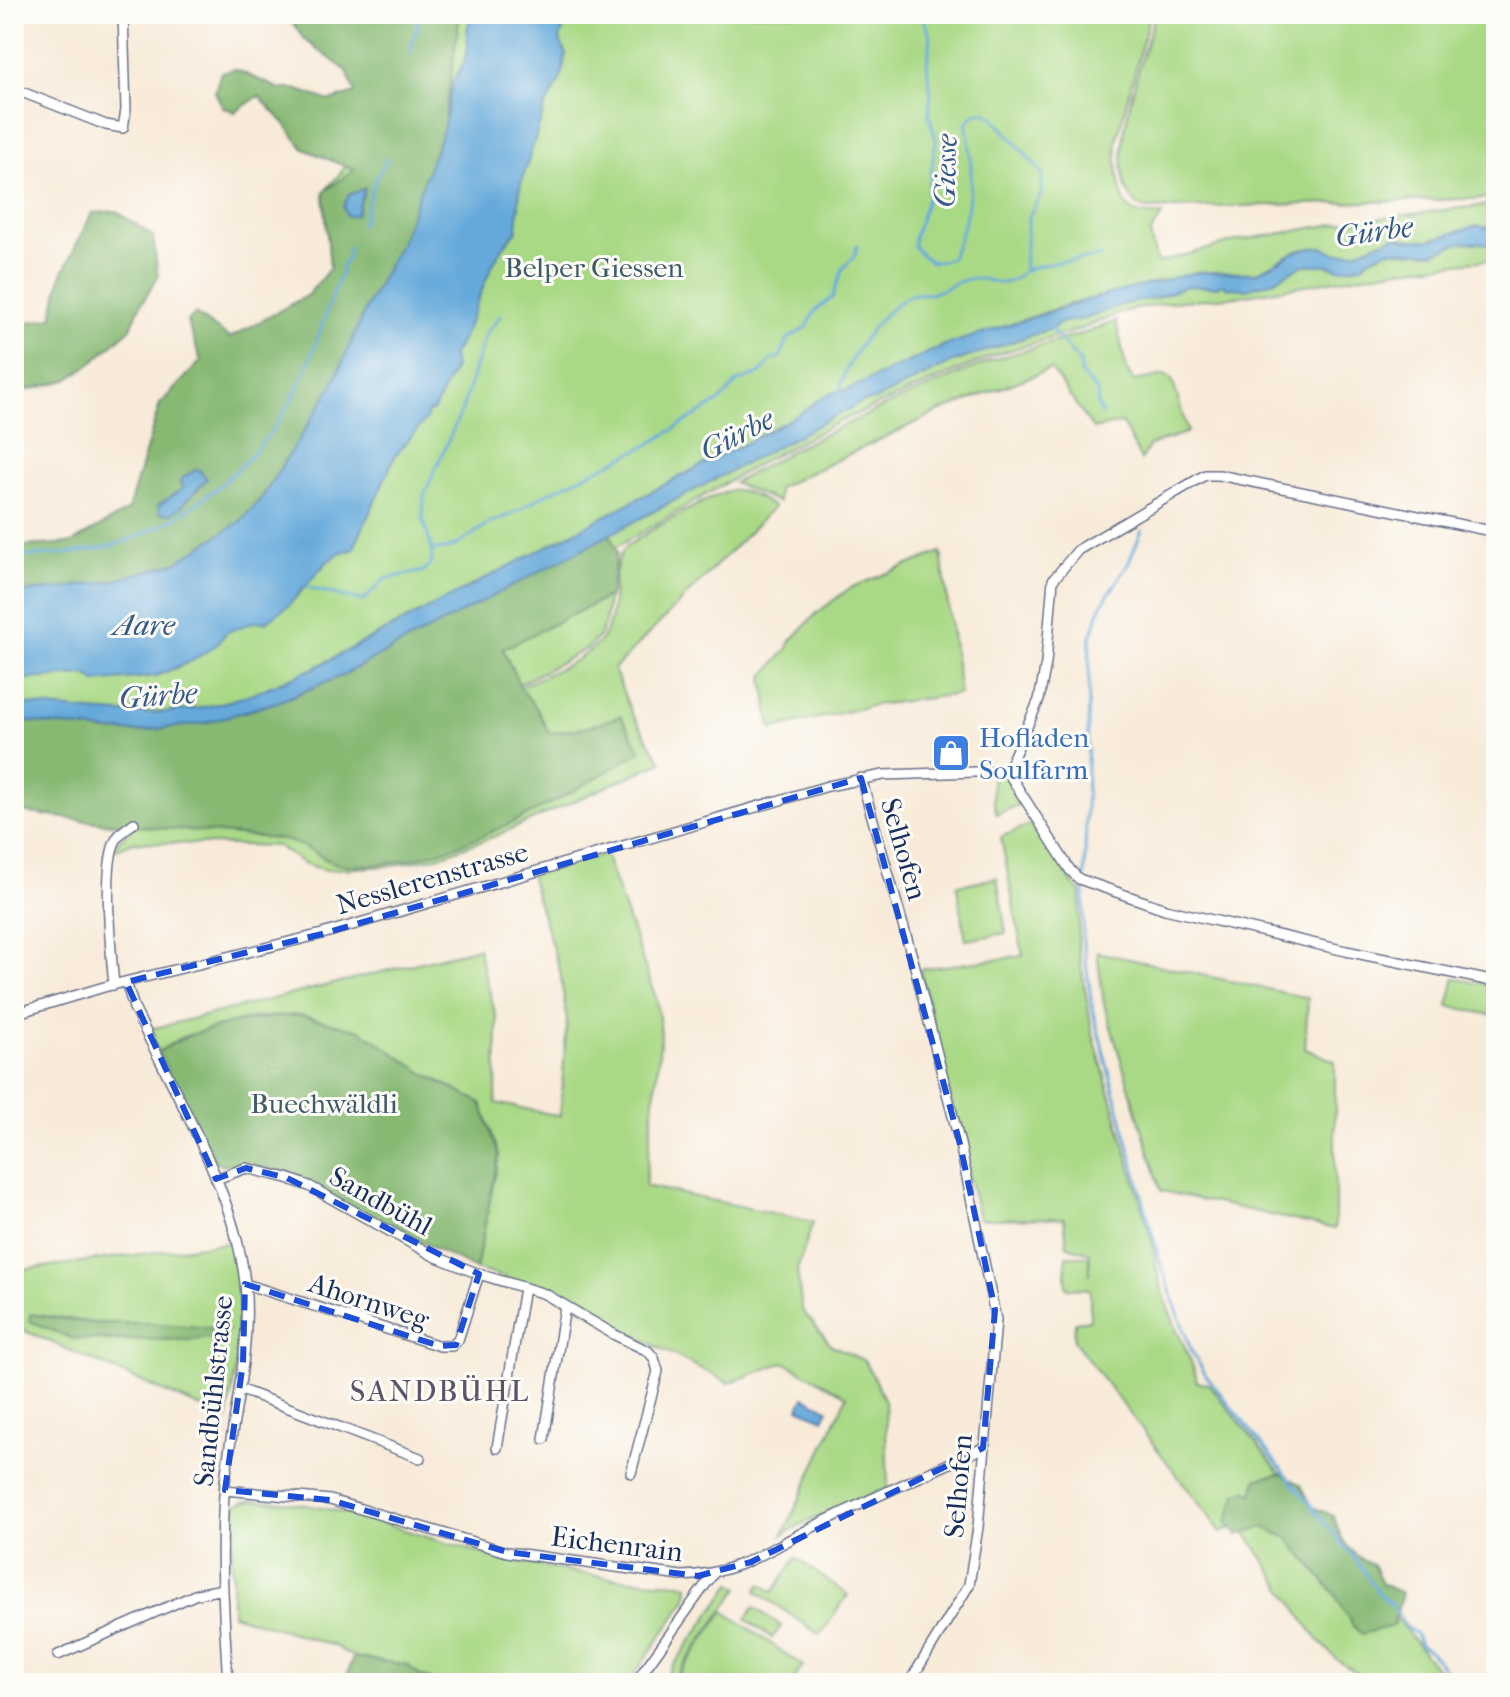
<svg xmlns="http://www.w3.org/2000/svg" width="1510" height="1697" font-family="'IM FELL French Canon',serif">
	<rect width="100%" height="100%" fill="#fdfcf7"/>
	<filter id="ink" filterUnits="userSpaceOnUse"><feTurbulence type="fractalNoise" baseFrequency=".0125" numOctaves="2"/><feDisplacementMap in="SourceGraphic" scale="16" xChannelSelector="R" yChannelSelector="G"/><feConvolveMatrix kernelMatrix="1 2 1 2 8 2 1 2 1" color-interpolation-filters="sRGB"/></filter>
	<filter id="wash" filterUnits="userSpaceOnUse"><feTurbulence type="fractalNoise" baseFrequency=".006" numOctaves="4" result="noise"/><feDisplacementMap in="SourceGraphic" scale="32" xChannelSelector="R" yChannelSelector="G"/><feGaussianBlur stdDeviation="1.8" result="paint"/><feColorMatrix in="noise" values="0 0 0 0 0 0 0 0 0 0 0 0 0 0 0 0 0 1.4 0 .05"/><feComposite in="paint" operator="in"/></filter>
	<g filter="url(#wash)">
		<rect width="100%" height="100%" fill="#f8ead8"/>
		<path fill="#aad986" stroke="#628472" stroke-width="2" fill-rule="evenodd" d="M354 14H1150L1117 139C1116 156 1117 198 1130 209 1139 216 1151 215 1162 215L1150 234 1157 263 1236 241 1346 222 1496 204V229L1477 226 1431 240H1407L1396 236 1358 251 1338 254 1322 247 1297 251 1256 273 1197 272 1070 304 985 333 981 351 1050 329 1063 322 1085 319 1124 304 1156 298 1187 286 1217 287 1224 283 1271 282 1303 265H1327L1339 268 1361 266 1368 259 1389 250 1433 253 1462 242 1496 244V259L1401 269 1241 296 1171 302 1126 311 1081 329 994 355 838 422 765 460 615 548 605 622 600 635 588 648 519 684 520 687C543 675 584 661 600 641 620 617 608 579 622 552 629 540 720 490 734 490 748 490 762 500 774 507L614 669 631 712 662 762 493 837 437 857 389 866 325 870 303 863 277 846 133 842 115 850 117 843 132 827 14 810V547L72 543 128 510 201 361 308 295 330 269 324 192 390 115Z
			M1155 14H1496V198L1146 209C1092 192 1145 52 1155 14Z
			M1116 321 1127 371 1134 381 1165 375 1172 379 1188 432 1150 445 1141 460 1122 423 1093 429 1051 369 938 412 778 488V502L734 483 794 449 889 404 989 361 1088 332Z
			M941 552 960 694 875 705 771 729 763 677 789 647V643L817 613 850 588Z
			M992 776 1007 777 1024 803 997 814 993 800Z
			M1038 821 1072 883 1081 892 1078 947 1092 1031 1152 1241C1156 1270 1164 1300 1176 1328 1183 1346 1194 1362 1197 1382L1209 1384 1448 1683H1371L1336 1659 1314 1635 1249 1537 1238 1526 1221 1532 1074 1341 1075 1322 1090 1320V1289L1066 1288V1256H1089L1090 1275V1253L1067 1246 1064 1218 979 1219 920 969 1023 956 1001 837Z
			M605 854 657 1001 661 1034 645 1186 813 1222 797 1270 802 1310 831 1345 865 1361 885 1401 888 1488 800 1525 783 1535 847 1396 784 1362 729 1383 545 1290 476 1269 499 1155 481 1103 425 1074 299 1015 252 1018 182 1037 158 1052 147 1030 478 948 497 1020 496 1103 560 1116 567 1020 560 971 530 875Z
			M997 878 1006 933 966 940 957 885Z
			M1097 952 1308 998 1305 1049 1335 1061V1229L1161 1191 1104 1004Z
			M1455 978 1496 987V1016L1448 1006Z
			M232 1242C246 1302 239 1360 227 1419L14 1326V1271ZM58 1317 92 1323H149L138 1340 105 1341Z
			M246 1501C334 1498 414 1538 498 1557 557 1571 619 1581 680 1583L688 1585 687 1599 628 1683H438L421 1676 407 1665 353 1657 334 1646 232 1614V1517L236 1505Z
			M796 1558 848 1595 820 1635 756 1591 761 1584 773 1592Z
			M732 1583 739 1588 671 1683H661Z
			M754 1607 781 1626 772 1638 746 1619Z
			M724 1611 803 1666 791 1683H673Z"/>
		<path fill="#87b973" stroke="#517468" stroke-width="2" d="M286 14H460L444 127 401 242 367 306 330 390 261 499 241 521 175 563 108 582 41 591 14 592V547L72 543 128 510 160 404 201 361 187 321 195 314 230 338 308 295 330 268 324 192 354 170 304 149 284 123 259 96 235 112 223 107 215 92 221 72 235 69 280 89H295L330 101 355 93 347 71 305 40Z
			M116 211 153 236 158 277 140 306 131 328 91 364 67 380 14 394V320L24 323 52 318 61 276 92 213Z
			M610 534 617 553 610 596 503 649 520 687 537 709 549 733 583 728 621 716 641 751C562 799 440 872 345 865 327 864 318 852 302 846 292 841 278 839 267 838 182 828 98 826 14 810V720L108 731 138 732 241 713 277 702 339 677Z
			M299 1015 360 1030 425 1074 481 1103 499 1155 476 1269 278 1172 245 1163 232 1167 212 1161 158 1052C200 1025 249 1018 299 1015Z
			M30 1314 92 1323H149L228 1329 222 1337 191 1340 73 1339 30 1321Z
			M1281 1473 1301 1485 1312 1507 1334 1516C1340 1542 1351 1555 1374 1566L1382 1584 1402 1593 1393 1626 1362 1634 1353 1626 1334 1593 1288 1538 1263 1527 1238 1535 1227 1522 1237 1494 1246 1490 1253 1494 1257 1478Z
			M353 1657 407 1665 421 1676 438 1683H352L347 1677Z"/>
		<path fill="#65a9da" stroke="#406c9c" stroke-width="2" d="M471 14H567L560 40 566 54 561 78 545 107 520 187 517 231C482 265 479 315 453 355L455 367 434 410 427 413V418L395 456 353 550 341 552 327 562 288 606 266 622H253L227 632 216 645 192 661 156 676 95 682 87 675C62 675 39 680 14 679V592L41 591 108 582 175 563 241 521 261 499 330 390 367 306 401 242 444 127 453 82 464 62 468 47 467 31Z
			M365 188 356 215 347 216 343 207 349 195Z
			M1477 226 1496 229V244L1462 242 1433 253 1389 250 1368 259 1361 266 1338 269 1327 265H1303L1271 282 1247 289 1227 288 1224 284 1217 287 1187 286 1156 298 1124 304 1085 319 1063 322 1050 329 953 362 875 400 862 402 339 677 277 702 205 723 138 732 108 731 14 720V703C76 710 137 719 199 708 240 701 279 683 316 667L708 462C737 449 764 433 792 418 814 406 821 392 847 390L945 345 1098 297 1197 272 1256 273 1297 251 1310 248 1322 247 1338 254 1358 251 1396 236 1407 240H1431Z
			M199 470 207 479 180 508 170 514 160 513 158 506 184 487 183 484H180V480L195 470Z
			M804 1397 828 1409 823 1419 799 1408Z"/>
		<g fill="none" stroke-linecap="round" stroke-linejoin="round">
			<path stroke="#65a9da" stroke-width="3" d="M410 53 420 14
				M361 226 375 181 387 159
				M1026 270C1049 260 1075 263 1100 256
				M1049 327 1080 362 1081 374 1097 392 1098 406 1102 415
				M839 394C842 364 885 302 915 294 921 293 928 295 933 293 945 289 955 282 968 279 993 275 999 295 1024 271L1028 218 1042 192V173L992 116 985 112 976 113 966 123C976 168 971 217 951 258 933 266 926 262 914 246V238L927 199 936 140 929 114 931 93 927 65 931 37 921 14
				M1142 530 1128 564 1101 606 1090 640 1083 943 1093 1012 1159 1259 1191 1350 1207 1377 1361 1567 1379 1594 1391 1604 1407 1628 1416 1634 1420 1645 1431 1652 1455 1683
				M432 550 446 549 459 544 489 523 510 515 546 494 648 445 720 401 737 382 761 373 771 360 780 357 788 339 807 327 815 311 832 298 843 268 854 257 857 246
				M14 557C48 555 84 554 117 544 191 520 258 462 295 394 315 356 324 313 341 274L342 265 348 258 349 247
				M307 586 313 589 363 601 385 579 424 571 432 562V550L423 518 424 495 462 410 485 335 501 315"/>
		</g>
	</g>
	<g filter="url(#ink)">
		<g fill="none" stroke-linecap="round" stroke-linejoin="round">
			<g stroke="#687089" stroke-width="12">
				<path id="minor" d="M14 89 106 125 123 128 126 110 123 14
					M1007 771 1039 700 1046 663 1053 580 1078 550 1205 475H1219L1496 532
					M1007 771 1070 870 1079 879 1165 909 1346 951 1496 982
					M861 778 915 967 960 1144 996 1320 978 1527 969 1585 909 1683
					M126 982 134 1008C174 1092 235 1191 245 1283 252 1350 232 1417 225 1482 219 1549 224 1617 228 1683
					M114 985C111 954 102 865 116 840 120 832 127 828 134 823
					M14 1014 104 987 322 934 828 786 883 775 1007 771
					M216 1179 246 1168 287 1178 309 1186 434 1256 479 1274 545 1294 615 1335 648 1351 654 1358 658 1371 631 1473
					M245 1284 440 1346H452L458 1340 479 1274
					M239 1389 420 1458
					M544 1439 565 1307
					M497 1448 524 1288
					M225 1490 330 1500 507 1552 681 1576C742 1575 776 1544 827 1520 879 1495 931 1472 983 1448
					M58 1655 197 1594 223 1589
					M635 1683 713 1574"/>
			</g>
			<use href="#minor" stroke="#fff" stroke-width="9"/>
		</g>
	</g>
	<path fill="none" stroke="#1d4ed8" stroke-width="6" stroke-dasharray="16 10" stroke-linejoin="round" d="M861 778 960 1144 995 1310 983 1448 751 1562 698 1576 507 1552 330 1500 225 1490 243 1363 245 1284 440 1346 456 1345 479 1274 287 1178 246 1168 216 1179 126 982 322 934Z"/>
	<defs>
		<g id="shop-square" transform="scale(2)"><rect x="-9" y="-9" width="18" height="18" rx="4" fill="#3f7fe0" stroke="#fdfcf7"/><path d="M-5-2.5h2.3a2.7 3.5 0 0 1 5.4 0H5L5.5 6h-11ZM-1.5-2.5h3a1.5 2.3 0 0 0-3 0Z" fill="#fff"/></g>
	</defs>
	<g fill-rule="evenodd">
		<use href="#shop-square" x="951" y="753"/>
	</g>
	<g text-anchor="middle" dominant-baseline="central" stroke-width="6" stroke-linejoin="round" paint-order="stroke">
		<g font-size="28" fill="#3f5a68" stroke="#fdfcf7">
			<text x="594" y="267">Belper Giessen</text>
			<text x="324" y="1103">Buechwäldli</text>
		</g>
		<g font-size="28" fill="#366cbe" stroke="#fdfcf7" text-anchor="start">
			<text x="979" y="737">Hofladen<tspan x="979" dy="32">Soulfarm</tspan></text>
		</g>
		<g font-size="28" fill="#1b2f5e" stroke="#fdfcf7">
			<text transform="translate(904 849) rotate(74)">Selhofen</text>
			<text transform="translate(432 878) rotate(-16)">Nesslerenstrasse</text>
			<text transform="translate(381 1201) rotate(29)">Sandbühl</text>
			<text transform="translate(369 1301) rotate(18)">Ahornweg</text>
			<text transform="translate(213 1391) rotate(-84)">Sandbühlstrasse</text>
			<text transform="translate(958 1486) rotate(-85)">Selhofen</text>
			<text transform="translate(617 1544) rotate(7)">Eichenrain</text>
		</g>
		<g font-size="30" font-style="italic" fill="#355a89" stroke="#fdfcf7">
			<text transform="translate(946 171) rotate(-88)">Giesse</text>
			<text transform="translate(1374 232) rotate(-8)">Gürbe</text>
			<text transform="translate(737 435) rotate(-27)">Gürbe</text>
			<text x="144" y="625">Aare</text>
			<text transform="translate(158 696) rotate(-4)">Gürbe</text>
		</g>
		<g font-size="30" letter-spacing="2" fill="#5d5468" stroke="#fdfcf7">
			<text x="440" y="1391">SANDBÜHL</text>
		</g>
	</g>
	<rect width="1510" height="1697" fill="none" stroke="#fdfcf7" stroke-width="48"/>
</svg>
